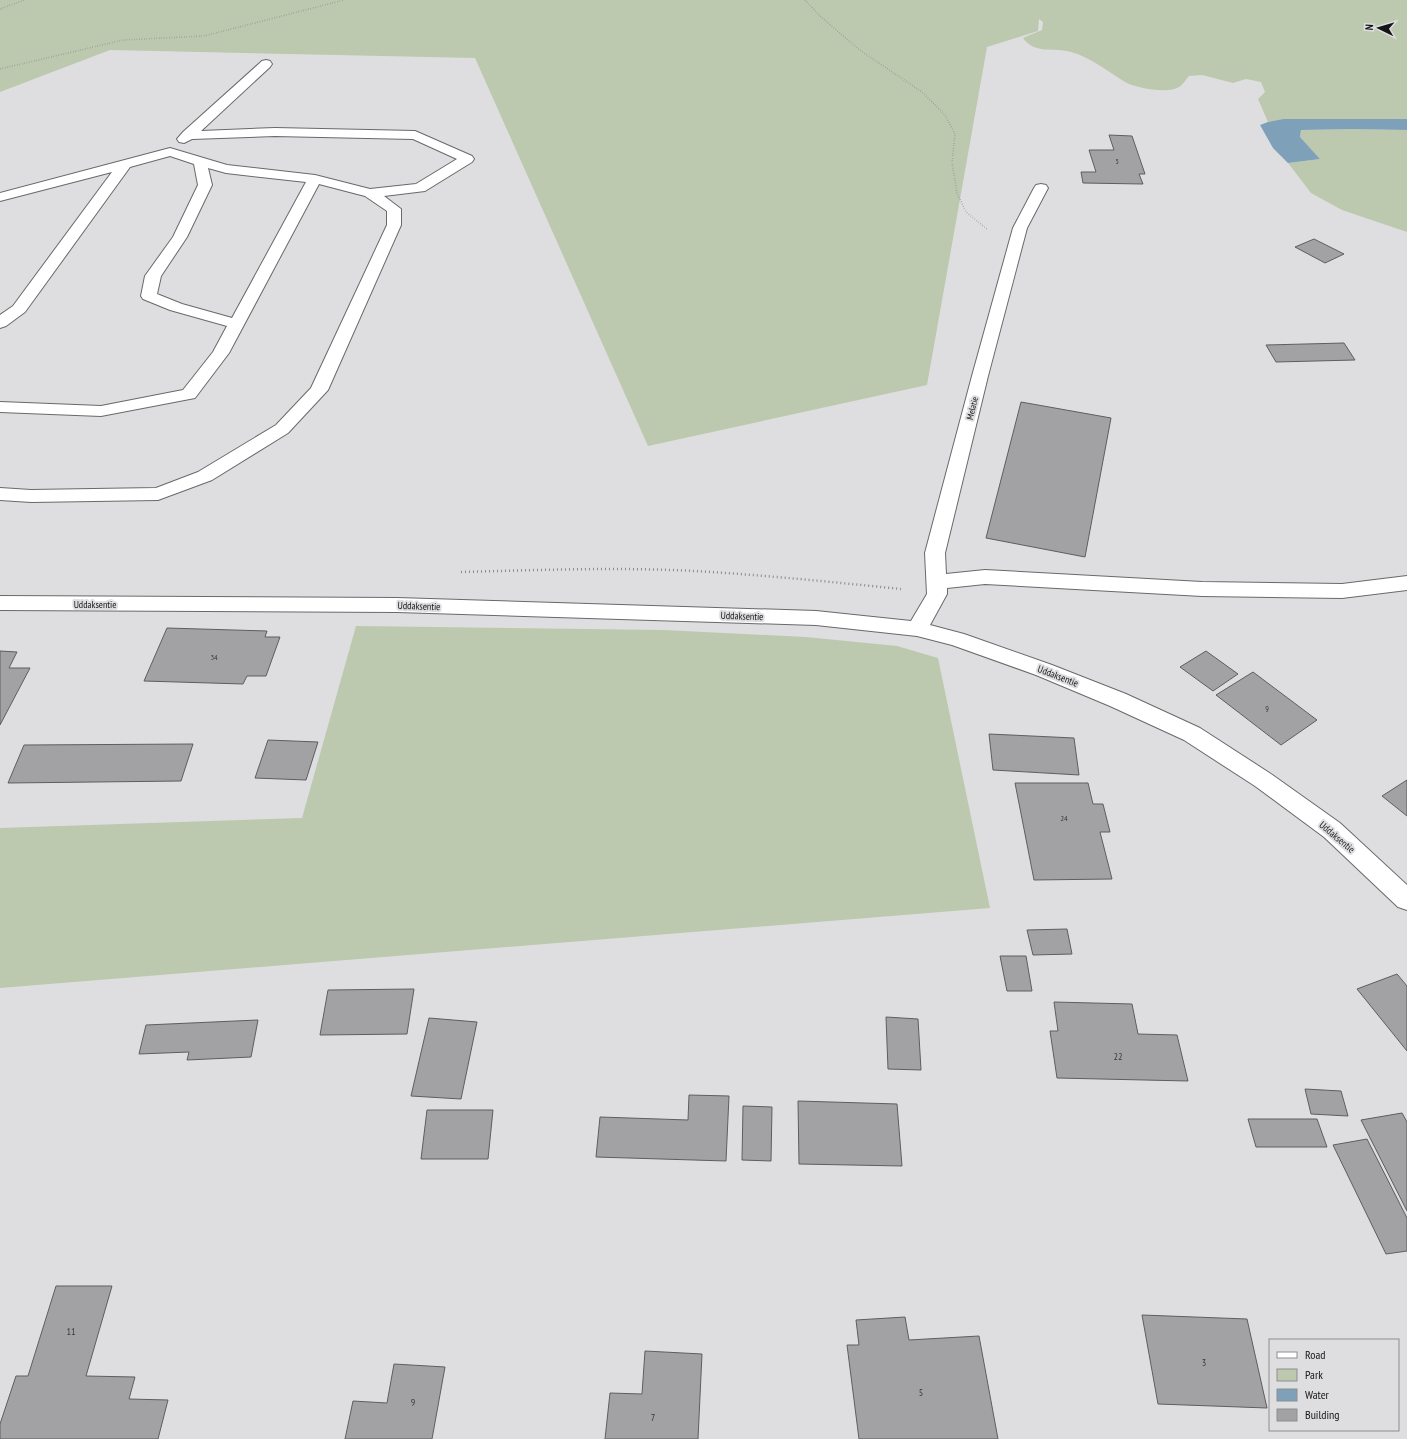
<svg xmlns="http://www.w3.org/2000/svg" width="1407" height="1439" font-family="'PT Sans Narrow',sans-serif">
	<rect width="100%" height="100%" fill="#dedee1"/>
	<path fill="#bcc9ae" d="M0 0H1407V119H1283L1268 122 1258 99 1265 92 1261 82 1246 79 1233 83 1202 75 1189 76C1186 79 1183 85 1179 87 1168 94 1135 88 1125 82 1107 71 1092 58 1071 52 1055 47 1035 55 1023 38L1042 30 1043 22 1039 19 1038 31 987 47 927 385 648 446 475 58 110 50 0 92Z
		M1352 129 1407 130V232L1342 210 1311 193 1288 163 1320 159 1300 137 1301 130Z
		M356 626 664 630 806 637 897 646 938 658 990 908 0 988V828L302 818Z"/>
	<path fill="#7ea0b9" d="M1283 119H1407V130L1352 129 1301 130 1300 137 1320 159 1288 163 1273 148 1260 125 1268 122Z"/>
	<path fill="#a2a2a5" stroke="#5e5e61" d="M1109 135 1132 136 1145 174H1139L1143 184 1083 183 1081 172H1096L1089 150H1114Z
		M1314 239 1344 254 1325 263 1295 247Z
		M1344 343 1355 360 1276 362 1266 345Z
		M1021 402 1111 418 1085 557 986 538Z
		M167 628 267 631 265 637H280L266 676H247L243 684 144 681Z
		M0 651 17 652 9 668H30L0 725Z
		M1206 651 1238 674 1213 691 1180 667Z
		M1253 672 1317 720 1281 745 1216 695Z
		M989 734 1074 738 1079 775 993 770Z
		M268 740 318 742 306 780 255 778Z
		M193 744 181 781 8 783 24 745Z
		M1407 780V816L1382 796Z
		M1015 783H1088L1093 804H1103L1110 832H1100L1112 879 1034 880Z
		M1067 929 1072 954 1033 955 1027 930Z
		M1000 956H1026L1032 991H1007Z
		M1397 974 1407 986V1051L1357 989Z
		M414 989 407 1034 320 1035 328 990Z
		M1054 1002 1132 1004 1138 1034 1177 1035 1188 1081 1057 1078 1050 1031H1058Z
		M886 1017 918 1019 921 1070 888 1069Z
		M429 1018 477 1022 461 1099 411 1096Z
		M258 1020 251 1057 187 1060 189 1052 139 1054 146 1025Z
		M1305 1089 1341 1091 1348 1116 1311 1114Z
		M689 1095 729 1096 726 1161 596 1157 600 1117 688 1120Z
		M798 1101 897 1104 902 1166 799 1164Z
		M743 1106 772 1107 771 1161 742 1160Z
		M427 1110H493L488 1159H421Z
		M1402 1113 1407 1122V1211L1361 1120Z
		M1248 1119H1317L1327 1147H1256Z
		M1367 1139 1407 1218V1251L1386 1254 1333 1145Z
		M56 1286H112L86 1376 135 1377 129 1399 168 1400 158 1439H0V1424L16 1376H28Z
		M1142 1315 1247 1319 1267 1408 1158 1404Z
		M905 1317 909 1340 979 1336 998 1439H859L847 1345H859L856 1320Z
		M645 1351 702 1354 698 1439H605L610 1393 642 1394Z
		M394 1364 445 1367 432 1439H345L353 1401 387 1403Z"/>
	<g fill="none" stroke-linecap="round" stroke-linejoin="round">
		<g stroke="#69696b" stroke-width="2">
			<path id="minor" d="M266 60 270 61 272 64 270 67 201 131 275 128 415 131 472 156 474 159 472 162 425 191 384 196 401 209V225L328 390 288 433 212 480 158 500 31 502 0 500V488L31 490 156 488 198 472 276 425 311 388 387 225V211L365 196 319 184 229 353 195 398 101 416 0 412V402L101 406 183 390 213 352 227 326 170 310 143 299 141 296 145 276 173 237 198 185 194 164 170 156 130 167 25 312 6 326 0 328V315L13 306 112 172 0 201V193L170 148 227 165 315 175 370 189 416 184 457 159 413 139 275 136 192 139 184 143 179 142 177 139 183 132 262 61ZM208 168 226 173 306 182 232 318 182 304 157 294 161 276 187 237 212 185Z
				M1041 184 1046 185 1048 188 1027 228 988 376 945 553 946 574 985 570 1202 582 1342 584 1407 576V590L1342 598 1202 596 985 584 947 588V594L930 625 964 634 1052 665 1126 694 1200 728 1271 774 1340 823 1407 885V910L1398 907 1324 837 1255 786 1184 740 1110 706 1036 675 952 645 917 636 816 625 397 612 0 610V596L397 598 816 611 911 621 927 594 925 553 972 376 1013 228 1034 188 1036 185Z"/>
		</g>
		<path stroke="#89898c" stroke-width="1.5" stroke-dasharray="0.5 2" stroke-linecap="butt" d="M805 0 821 17 861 51 922 92 945 115 955 134 952 163 957 193 966 212 987 229
			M0 9 24 0
			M0 69 123 40 204 36 344 0"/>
		<path stroke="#89898c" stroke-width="2.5" stroke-dasharray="1 3" stroke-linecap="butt" d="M461 572C539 570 617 567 695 571 764 575 832 582 901 589"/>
		<use href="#minor" fill="#fff" fill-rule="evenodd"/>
	</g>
	<g text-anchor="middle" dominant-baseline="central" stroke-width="4" stroke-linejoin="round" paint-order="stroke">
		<g font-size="8" fill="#38383a">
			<text x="1117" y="161">5</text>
			<text x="214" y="657">34</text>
			<text x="1267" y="708">9</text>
			<text x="1064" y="818">24</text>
		</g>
		<g font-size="9" fill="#151516" stroke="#dedee1">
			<text transform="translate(972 408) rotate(-76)">Melatie</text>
		</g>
		<g font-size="10" fill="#151516" stroke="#dedee1">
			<text x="95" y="604">Uddaksentie</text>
			<text transform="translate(419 606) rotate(2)">Uddaksentie</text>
			<text transform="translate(742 616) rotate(2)">Uddaksentie</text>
			<text transform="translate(1058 676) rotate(21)">Uddaksentie</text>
			<text transform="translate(1337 837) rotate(40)">Uddaksentie</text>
		</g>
		<g font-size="10" fill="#38383a">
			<text x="1118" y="1056">22</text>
			<text x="71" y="1331">11</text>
			<text x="1204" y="1362">3</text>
			<text x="921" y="1392">5</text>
			<text x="413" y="1402">9</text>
			<text x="653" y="1417">7</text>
		</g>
	</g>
	<rect x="1269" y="1339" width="130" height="92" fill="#dedee1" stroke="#8e8e90"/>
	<rect x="1277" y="1352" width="20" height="6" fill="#ffffff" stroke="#8e8e90"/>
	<text x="1305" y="1359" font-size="12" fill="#151516">Road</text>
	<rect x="1277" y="1369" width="20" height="12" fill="#bcc9ae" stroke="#8e8e90"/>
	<text x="1305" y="1379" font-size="12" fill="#151516">Park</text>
	<rect x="1277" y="1389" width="20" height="12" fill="#7ea0b9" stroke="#8e8e90"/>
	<text x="1305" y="1399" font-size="12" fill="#151516">Water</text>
	<rect x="1277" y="1409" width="20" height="12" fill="#a2a2a5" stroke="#8e8e90"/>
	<text x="1305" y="1419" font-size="12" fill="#151516">Building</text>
	<g transform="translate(1379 28) rotate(275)" stroke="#dedee1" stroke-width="3" paint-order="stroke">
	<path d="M0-3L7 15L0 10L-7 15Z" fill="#151516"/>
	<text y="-6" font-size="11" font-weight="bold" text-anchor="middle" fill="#151516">N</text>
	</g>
</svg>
